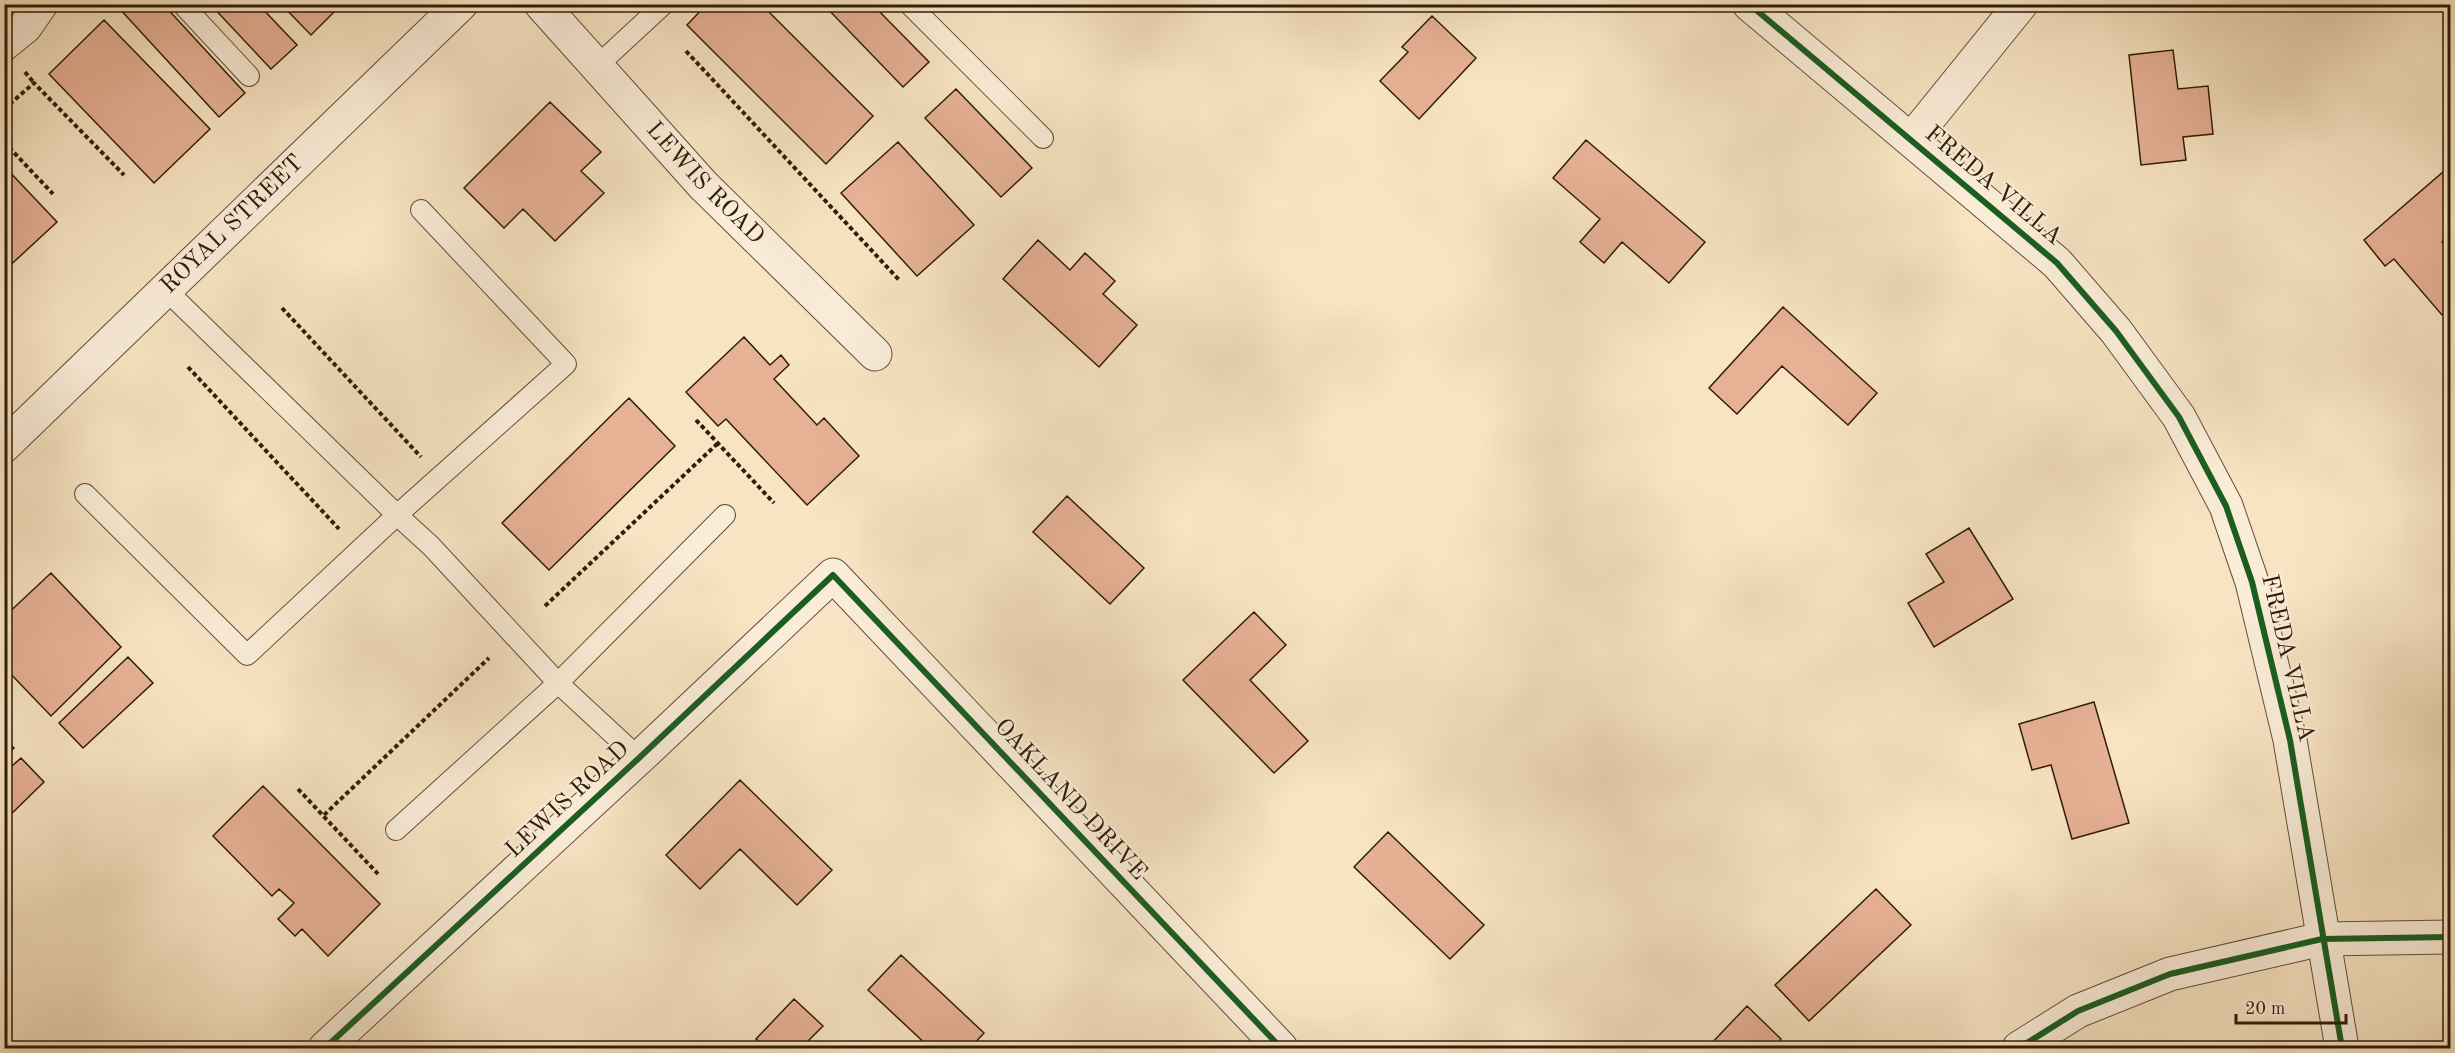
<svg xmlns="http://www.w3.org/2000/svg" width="2455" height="1053" font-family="'Old Standard TT',serif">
	<rect width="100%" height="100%" fill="#f8e4c3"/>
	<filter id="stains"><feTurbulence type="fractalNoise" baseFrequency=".00333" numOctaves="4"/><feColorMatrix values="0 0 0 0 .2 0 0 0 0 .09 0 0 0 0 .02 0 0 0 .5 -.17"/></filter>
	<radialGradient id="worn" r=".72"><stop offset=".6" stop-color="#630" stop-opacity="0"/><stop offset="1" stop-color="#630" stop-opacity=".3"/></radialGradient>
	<path fill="#e7b196" stroke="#301d09" stroke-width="1.5" d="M121 4H163L245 93 219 117 118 7Z
		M210 4H258L297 45 271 69Z
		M281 4H342L311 35Z
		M707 4H761L873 116 826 164 687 25Z
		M823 4H872L929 62 903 87Z
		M1432 16 1476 58 1419 119 1380 81 1408 52 1402 47Z
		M104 20 210 129 154 183 49 74Z
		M2173 50 2178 89 2208 86 2213 134 2183 137 2186 160 2141 165 2129 55Z
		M956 89 1032 168 1001 197 925 118Z
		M550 102 601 152 581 171 604 193 555 241 523 209 504 228 464 188Z
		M1586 140 1705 242 1669 283 1622 242 1604 263 1580 242 1600 219 1553 178Z
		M898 142 974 225 917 276 841 193Z
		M4 166 57 222 4 271Z
		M2450 166V234L2442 242 2450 251V307L2442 315 2394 259 2385 266 2364 240Z
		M1038 240 1070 270 1085 253 1115 281 1103 294 1137 325 1099 367 1003 279Z
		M1783 307 1877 393 1848 425 1782 366 1737 414 1709 388Z
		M744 337 770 365 781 355 789 365 774 379 817 425 824 418 859 456 807 505 726 419 718 426 686 392Z
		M629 398 675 446 549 570 502 523Z
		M1067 496 1144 568 1110 604 1033 532Z
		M1969 528 2013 599 1934 647 1908 603 1944 582 1926 554Z
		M51 573 121 647 51 716 4 667V617Z
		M1254 612 1286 645 1250 680 1308 741 1274 773 1183 680Z
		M128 657 153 683 83 748 59 723Z
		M2094 702 2129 823 2072 839 2051 765 2032 770 2019 724Z
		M4 738 14 748 4 757Z
		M21 758 44 782 4 821V773Z
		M740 780 832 870 797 905 740 849 700 889 666 855Z
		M263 786 380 904 328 956 302 929 295 936 278 919 294 903 279 889 272 896 213 836Z
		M1388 832 1484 925 1450 959 1354 867Z
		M1876 889 1911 925 1809 1021 1775 985Z
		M901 955 984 1033 970 1048H930L868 990Z
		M794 999 823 1026 801 1048H767L756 1039Z
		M1747 1006 1781 1039 1772 1048H1707Z"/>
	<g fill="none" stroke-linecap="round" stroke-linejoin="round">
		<g stroke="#624f38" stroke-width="22">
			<path id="lane" d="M182 4 249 76
				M909 4 1043 138
				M597 66 664 4
				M166 290 397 515 431 546 558 683 396 830
				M85 494 247 655 397 515 566 364 421 210
				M639 758 558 683 725 515"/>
		</g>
		<g stroke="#624f38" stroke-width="35">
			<g id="street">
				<path id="s1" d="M541 4 703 185 875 354"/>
				<path d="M1749 4 2057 263 2116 331 2179 417 2226 506 2252 582 2290 740 2342 1048"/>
				<path d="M4 44 25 27 41 4"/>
				<path d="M1911 140 2021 4"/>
				<path id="s2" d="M4 446 461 4"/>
				<path d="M325 1048 639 758 833 575 1281 1048"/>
				<path d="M2019 1048 2078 1011 2170 974 2322 939 2450 937"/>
			</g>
		</g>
		<path stroke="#301d09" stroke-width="4" stroke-dasharray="4.5 3" stroke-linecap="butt" d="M686 51 900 281
			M25 72 34 83
			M4 109 34 83 124 175
			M4 142 53 194
			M282 308 421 457
			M188 367 339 529
			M696 420 774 503
			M545 606 717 444
			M298 789 378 874
			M324 815 489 658"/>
		<use href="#lane" stroke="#faedd8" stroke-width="20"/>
		<use href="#street" stroke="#faedd8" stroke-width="33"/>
		<g stroke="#faedd8" stroke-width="10">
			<path id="cycleway" d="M1749 4 2057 263 2116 331 2179 417 2226 506 2252 582 2290 740 2342 1048
				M325 1048 639 758 833 575 1281 1048
				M2019 1048 2078 1011 2170 974 2322 939 2450 937"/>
		</g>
		<use href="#cycleway" stroke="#1b5e20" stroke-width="6"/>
	</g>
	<g text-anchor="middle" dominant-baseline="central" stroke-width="4.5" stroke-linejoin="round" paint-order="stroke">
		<g font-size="24" fill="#301d09" stroke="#faedd8">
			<text stroke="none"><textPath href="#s1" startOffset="243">LEWIS ROAD</textPath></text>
			<text transform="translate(1993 186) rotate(40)">FREDA VILLA</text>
			<text stroke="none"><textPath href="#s2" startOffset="318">ROYAL STREET</textPath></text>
			<text transform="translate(2287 658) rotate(77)">FREDA VILLA</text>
			<text transform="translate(568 800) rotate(-43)">LEWIS ROAD</text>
			<text transform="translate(1070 800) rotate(47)">OAKLAND DRIVE</text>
		</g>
	</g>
	<rect width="2455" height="1053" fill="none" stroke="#f8e4c3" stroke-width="24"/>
	<rect x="6" y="6" width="2443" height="1041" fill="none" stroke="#301d09" stroke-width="3"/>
	<rect x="12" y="12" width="2431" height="1029" fill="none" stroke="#301d09" stroke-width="1.5"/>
	<path d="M2236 1014v9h110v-9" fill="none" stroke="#301d09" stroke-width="3"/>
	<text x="2245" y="1014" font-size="18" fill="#301d09" stroke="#faedd8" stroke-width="4.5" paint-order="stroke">20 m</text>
	<rect width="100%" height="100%" filter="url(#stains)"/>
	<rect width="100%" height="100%" fill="url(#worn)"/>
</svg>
